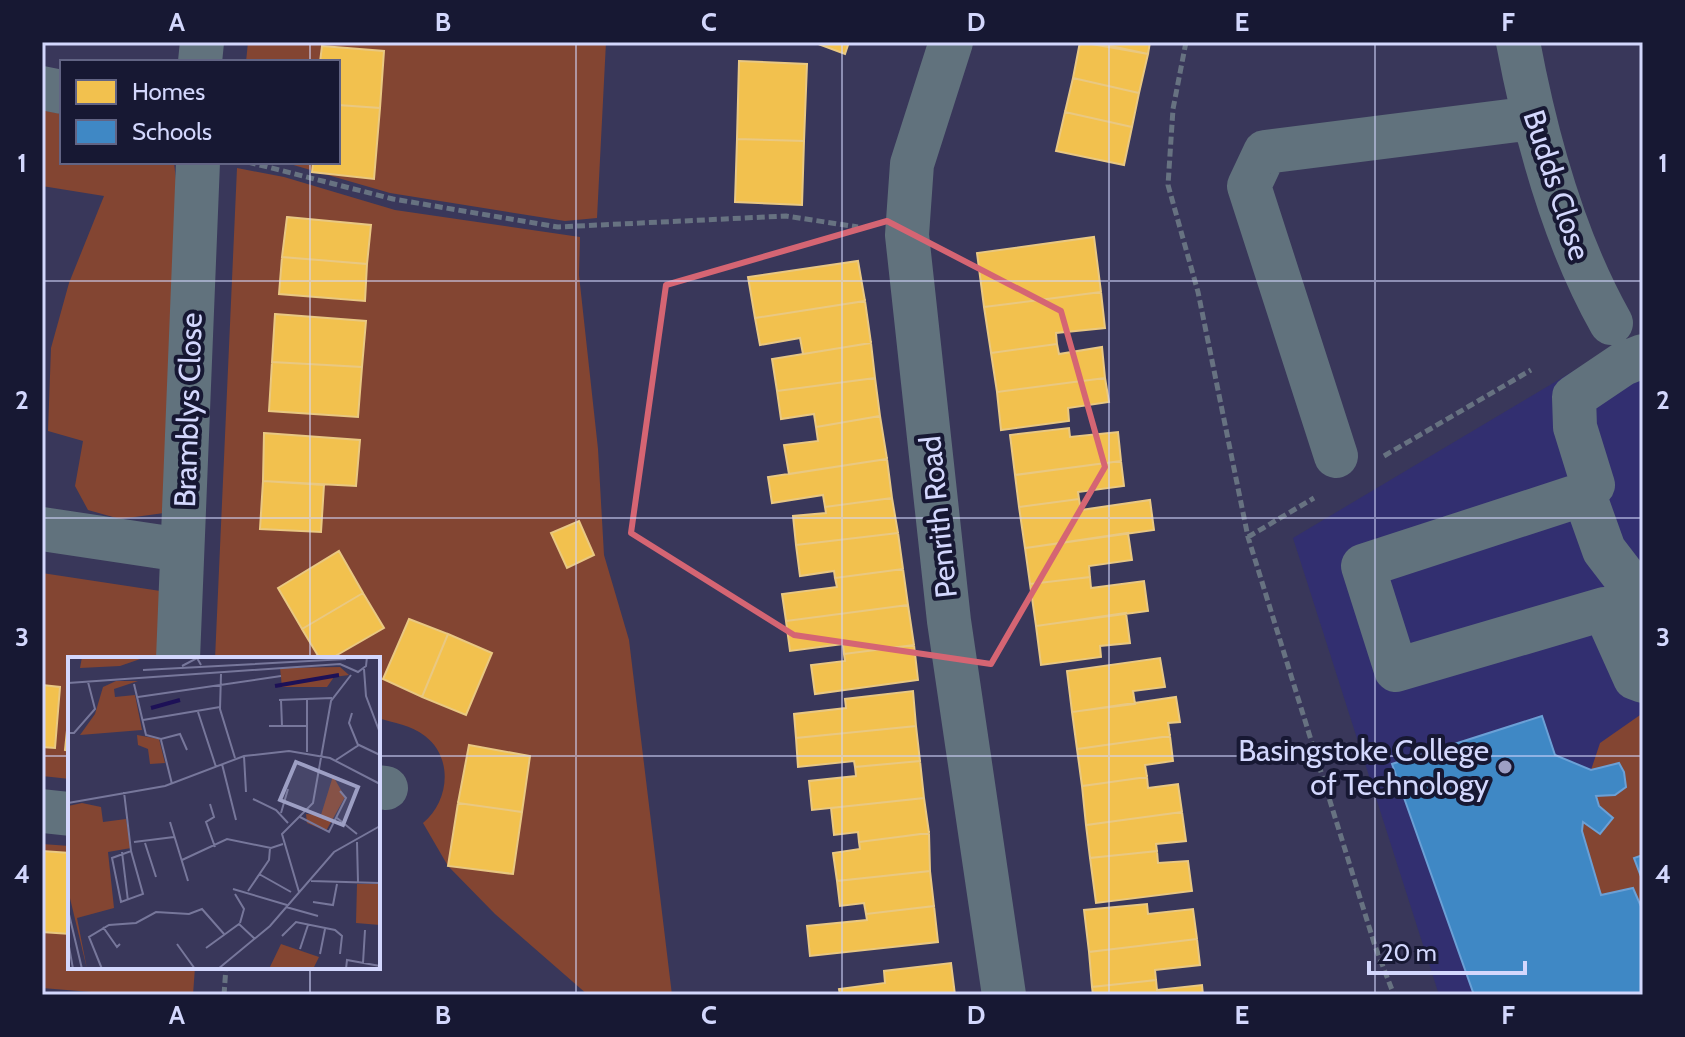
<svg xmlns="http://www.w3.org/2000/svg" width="1685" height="1037" font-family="Cabin,sans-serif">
	<rect width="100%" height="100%" fill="#39375a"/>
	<path fill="#322f70" d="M1643 334V995H1439L1293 538 1617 345Z"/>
	<path fill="#834532" d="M248 42H606L597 218 565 221 390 193 283 162H338V62H246Z
		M42 110 62 114V162H174L176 181 164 513 120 519 88 510 75 486 83 441 48 431 51 348 69 283 104 196 42 186Z
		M237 168 284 177 395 210 580 237 579 275 598 449 604 555 629 640 672 995H588L495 914 448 866 423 823C449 802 454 758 425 736 411 725 394 723 378 718V659H215Z
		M42 573 167 592 163 659H70V779L42 776Z
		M1643 713V911H1642L1633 888 1601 895 1582 831 1583 822 1600 834 1612 818 1599 806 1596 796 1615 795 1626 787 1619 763 1591 770 1600 743Z
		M42 844 70 846V967H195L193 995H128L42 988Z"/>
	<path fill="#f2c14e" stroke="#e9c882" stroke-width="2" d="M813 42H849L845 54Z
		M1080 42 1148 54 1139 93 1073 78Z
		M1092 42H1150L1148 54Z
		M322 46 384 51 380 108 338 105V62H320Z
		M739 61 807 64 804 141 737 139Z
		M1073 78 1139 93 1132 127 1065 112Z
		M338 105 380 108 374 179 312 172 313 162H338Z
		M1065 112 1132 127 1124 165 1056 151Z
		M737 139 804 141 802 205 735 202Z
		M287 217 371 225 367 264 282 257Z
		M1094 237 1101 292 984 307 977 253Z
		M282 257 367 264 365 301 279 294Z
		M858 261 865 301 755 318 748 277Z
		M1101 292 1105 328 1056 333 1057 344 991 353 984 307Z
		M865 301 871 343 803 354 800 338 760 345 755 318Z
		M275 314 366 321 362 367 272 362Z
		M871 343 875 378 777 391 772 359Z
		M1057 344 1059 354 1102 347 1105 378 997 392 991 353Z
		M272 362 362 367 358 417 269 411Z
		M875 378 880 416 816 427 814 414 781 419 777 391Z
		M1105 378 1109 402 1068 408 1069 421 1001 430 997 392Z
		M880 416 887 459 789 474 784 445 818 441 816 427Z
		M1069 428 1070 437 1118 432 1121 461 1015 475 1010 435Z
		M264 433 360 440 356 486 263 481Z
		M887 459 892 498 825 507 823 495 772 503 768 477Z
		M1121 461 1124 486 1078 492 1079 499 1019 507 1015 475Z
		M263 481 324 485 321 532 260 529Z
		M892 498 898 533 796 545 793 516 826 513 825 507Z
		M1079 499 1081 510 1150 500 1154 530 1025 548 1019 507Z
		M579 521 594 555 567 568 551 533Z
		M898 533 903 569 835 578 834 571 800 576 796 545Z
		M1128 533 1132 560 1089 566 1090 577 1030 584 1025 548Z
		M339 551 363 593 302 629 278 588Z
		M903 569 908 605 786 621 782 594 837 587 835 578Z
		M1090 577 1091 588 1144 581 1148 611 1036 626 1030 584Z
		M363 593 384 628 330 659H320L302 629Z
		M908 605 914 645 844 654 843 644 790 651 786 621Z
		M1126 613 1130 643 1100 646 1101 657 1041 665 1036 626Z
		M409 619 448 634 422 697 383 679Z
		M448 634 492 653 466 715 422 697Z
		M914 645 918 680 815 694 811 665 845 661 844 654Z
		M1160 658 1165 687 1133 691 1135 704 1072 712 1067 671Z
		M42 685 60 687 55 748 42 747Z
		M913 691 916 726 796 738 794 714 846 708 845 699Z
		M1176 697 1180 722 1168 723 1170 736 1077 749 1072 712Z
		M70 701V751L65 750Z
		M916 726 920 761 855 767 854 761 798 767 796 738Z
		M1170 736 1173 761 1145 765 1147 777 1082 786 1077 749Z
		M469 745 530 756 522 812 458 803Z
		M920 761 924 798 812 810 809 781 856 776 855 767Z
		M1147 777 1148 788 1178 784 1182 812 1086 825 1082 786Z
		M924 798 929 833 859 842 858 832 834 835 831 808Z
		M458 803 522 812 513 874 448 866Z
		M1182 812 1186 841 1156 844 1157 851 1090 858 1086 825Z
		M929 833 930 871 837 881 833 853 860 849 859 842Z
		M42 851 70 853V934L42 932Z
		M1157 851 1158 863 1188 861 1192 891 1096 903 1090 858Z
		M930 871 934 906 866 914 864 903 840 906 837 881Z
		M1147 904 1148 914 1193 909 1197 939 1089 952 1084 910Z
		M934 906 938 942 810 956 807 926 867 920 866 914Z
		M1197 939 1200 965 1155 970 1156 980 1092 987 1089 952Z
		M951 963 955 995H840L839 989 885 983 884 971Z
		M1156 980 1157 990 1202 985 1203 995H1093L1092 987Z"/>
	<path fill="#3f88c5" stroke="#6ba0d6" stroke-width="2" d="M1542 716 1555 755 1591 770 1619 763 1624 772 1626 787 1615 795 1596 796 1599 806 1613 818 1600 834 1583 822 1582 831 1601 895 1633 888 1643 911V995H1474L1392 764Z
		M1643 855V882L1634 858Z"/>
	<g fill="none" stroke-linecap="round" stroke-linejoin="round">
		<path stroke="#677281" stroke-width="5" stroke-dasharray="8 4" stroke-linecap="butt" d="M1186 42 1173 109 1168 185 1198 292 1248 537 1375 946 1394 995
			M248 162 393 199 558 227 786 216 858 227
			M1384 456 1531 370
			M1248 537 1314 498
			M224 995 226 967"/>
		<path stroke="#61727d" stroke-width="44" d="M951 42 912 164 907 235 949 621 1004 995
			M1518 42C1536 138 1563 238 1611 323
			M200 62 202 42
			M42 88 62 92
			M1643 356 1623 364 1574 397 1575 427 1593 485 1584 494 1363 566 1396 670 1604 609 1635 678 1643 681
			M1336 456 1249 186 1265 152 1533 118
			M1584 494 1604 550 1627 580 1643 618
			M42 529 182 550
			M178 659 198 162
			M378 787 386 788
			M42 811 70 814"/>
	</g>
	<path fill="none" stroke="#d56573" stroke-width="6" stroke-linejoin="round" d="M887 221 1061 311 1105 467 991 664 794 635 631 533 666 285Z"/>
	<path fill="none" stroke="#d3d7fd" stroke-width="2" stroke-opacity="0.55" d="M310 42V62M576 42V995M842 42V995M1109 42V995M1375 42V995M310 162V659M42 281H1643M42 518H1643M42 756H70M378 756H1643M310 967V995"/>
	<circle fill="#9d9fc4" stroke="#171833" stroke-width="3" cx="1505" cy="767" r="8"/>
	<g text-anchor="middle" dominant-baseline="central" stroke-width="8" stroke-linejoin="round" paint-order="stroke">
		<g font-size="30" fill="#d3d7fd" stroke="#171833">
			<text transform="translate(1557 185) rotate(72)">Budds Close</text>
			<text transform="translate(188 410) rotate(-88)">Bramblys Close</text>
			<text transform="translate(938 517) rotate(-96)">Penrith Road</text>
		</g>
		<g font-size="30" fill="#d3d7fd" stroke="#171833" text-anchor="end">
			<text x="1489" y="750">Basingstoke College<tspan x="1489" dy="34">of Technology</tspan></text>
		</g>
	</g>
	<g transform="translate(68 657)">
		<rect width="312" height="312" fill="#39375a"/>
		<path d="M78 0 52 9 12 11 14 0ZM272 10 281 18 266 20 259 30H214L212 11ZM48 24H70L46 32 47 40 67 38 74 73 12 78 27 57 35 30ZM69 78 91 82 97 106 82 107 80 92 70 88ZM265 119 277 140 258 174 239 166 238 157 253 158ZM14 146 33 150 35 165 58 162 63 191 40 195 46 251 9 261 19 312 0 233V149ZM289 227H312V268L288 266ZM213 287 251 300 245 312H201Z" fill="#834532"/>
		<path fill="none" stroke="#1d1157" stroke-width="4" d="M207 29 271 18M83 51 112 43"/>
		<path fill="none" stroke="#77779b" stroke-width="2" d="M114 9 129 1 133 8M296 12 298 39 312 76M75 13 278 2M153 17 152 52 167 101M0 26 272 7 290 15 298 9 299 0M66 27 78 78 93 82 112 77 119 93M70 40 213 19M211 43 264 41M213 43 214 69M130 55 148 110M284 56 281 66 290 88M75 63 152 50M201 69H239M0 76H6L27 52 20 25M93 83 104 127M239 95V43M176 99 178 135M268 103 291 88 312 98M154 107 168 163M56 135 63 194M185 142 208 153 220 166M0 146 97 129 176 99 221 94 262 101 312 127M142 147 146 160 138 165 147 190M213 156 220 132M232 160 261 175 278 141 272 134M269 161 289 177M102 165 120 224M66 185 106 180M289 185 290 225M77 186 88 220M63 194 75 237 53 245 44 201ZM54 195 60 244M114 203 159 182 203 191 215 187M191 217 223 235M243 224 312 226M165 232 219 248M180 234 201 203 202 191M231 235 214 177 245 146 263 44 283 18M167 237 176 252 172 266M245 245 265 248 269 227M218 250 250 259M0 253 14 312M35 270 49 290 52 287M214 279 228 265 267 273 274 279 272 297M0 284 5 312M109 287 127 312M138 291 171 267 187 282M232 292 240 268M252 297 257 272M295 306 297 273M34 312 21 280 41 268 68 266 88 255 121 257 134 252 156 277M150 312 202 269 266 195 312 169M278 312 279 303 312 309"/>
		<path fill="#9d9fc4" fill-opacity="0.15" stroke="#9d9fc4" stroke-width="4" d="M228 105 290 130 275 168 212 143Z"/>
		<rect width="312" height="312" fill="none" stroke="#d3d7fd" stroke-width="4"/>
	</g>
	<rect width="1685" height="1037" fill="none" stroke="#171833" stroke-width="88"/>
	<rect x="60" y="60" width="280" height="104" fill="#171833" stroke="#626484" stroke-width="2"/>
	<rect x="76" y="80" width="40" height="24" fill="#f2c14e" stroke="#626484" stroke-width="2"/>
	<text x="132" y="100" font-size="24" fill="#d3d7fd">Homes</text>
	<rect x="76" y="120" width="40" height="24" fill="#3f88c5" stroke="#626484" stroke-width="2"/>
	<text x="132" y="140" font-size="24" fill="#d3d7fd">Schools</text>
	<path d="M1369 961v12h156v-12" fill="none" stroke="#d3d7fd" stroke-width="4"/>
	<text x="1381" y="961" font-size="24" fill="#d3d7fd" stroke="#171833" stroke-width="6" paint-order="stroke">20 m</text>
	<rect x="44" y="44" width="1597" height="949" fill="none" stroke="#d3d7fd" stroke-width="3"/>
	<g font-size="26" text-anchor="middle" font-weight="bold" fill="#d3d7fd">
		<text x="177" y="31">A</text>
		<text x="443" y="31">B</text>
		<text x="709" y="31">C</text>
		<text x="976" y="31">D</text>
		<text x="1242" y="31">E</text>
		<text x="1508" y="31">F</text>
		<text x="22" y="172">1</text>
		<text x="1663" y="172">1</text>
		<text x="22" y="409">2</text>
		<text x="1663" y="409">2</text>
		<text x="22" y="646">3</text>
		<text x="1663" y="646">3</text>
		<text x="22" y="883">4</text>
		<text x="1663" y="883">4</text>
		<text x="177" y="1024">A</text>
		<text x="443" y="1024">B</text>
		<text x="709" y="1024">C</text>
		<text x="976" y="1024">D</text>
		<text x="1242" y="1024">E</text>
		<text x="1508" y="1024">F</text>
	</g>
</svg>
